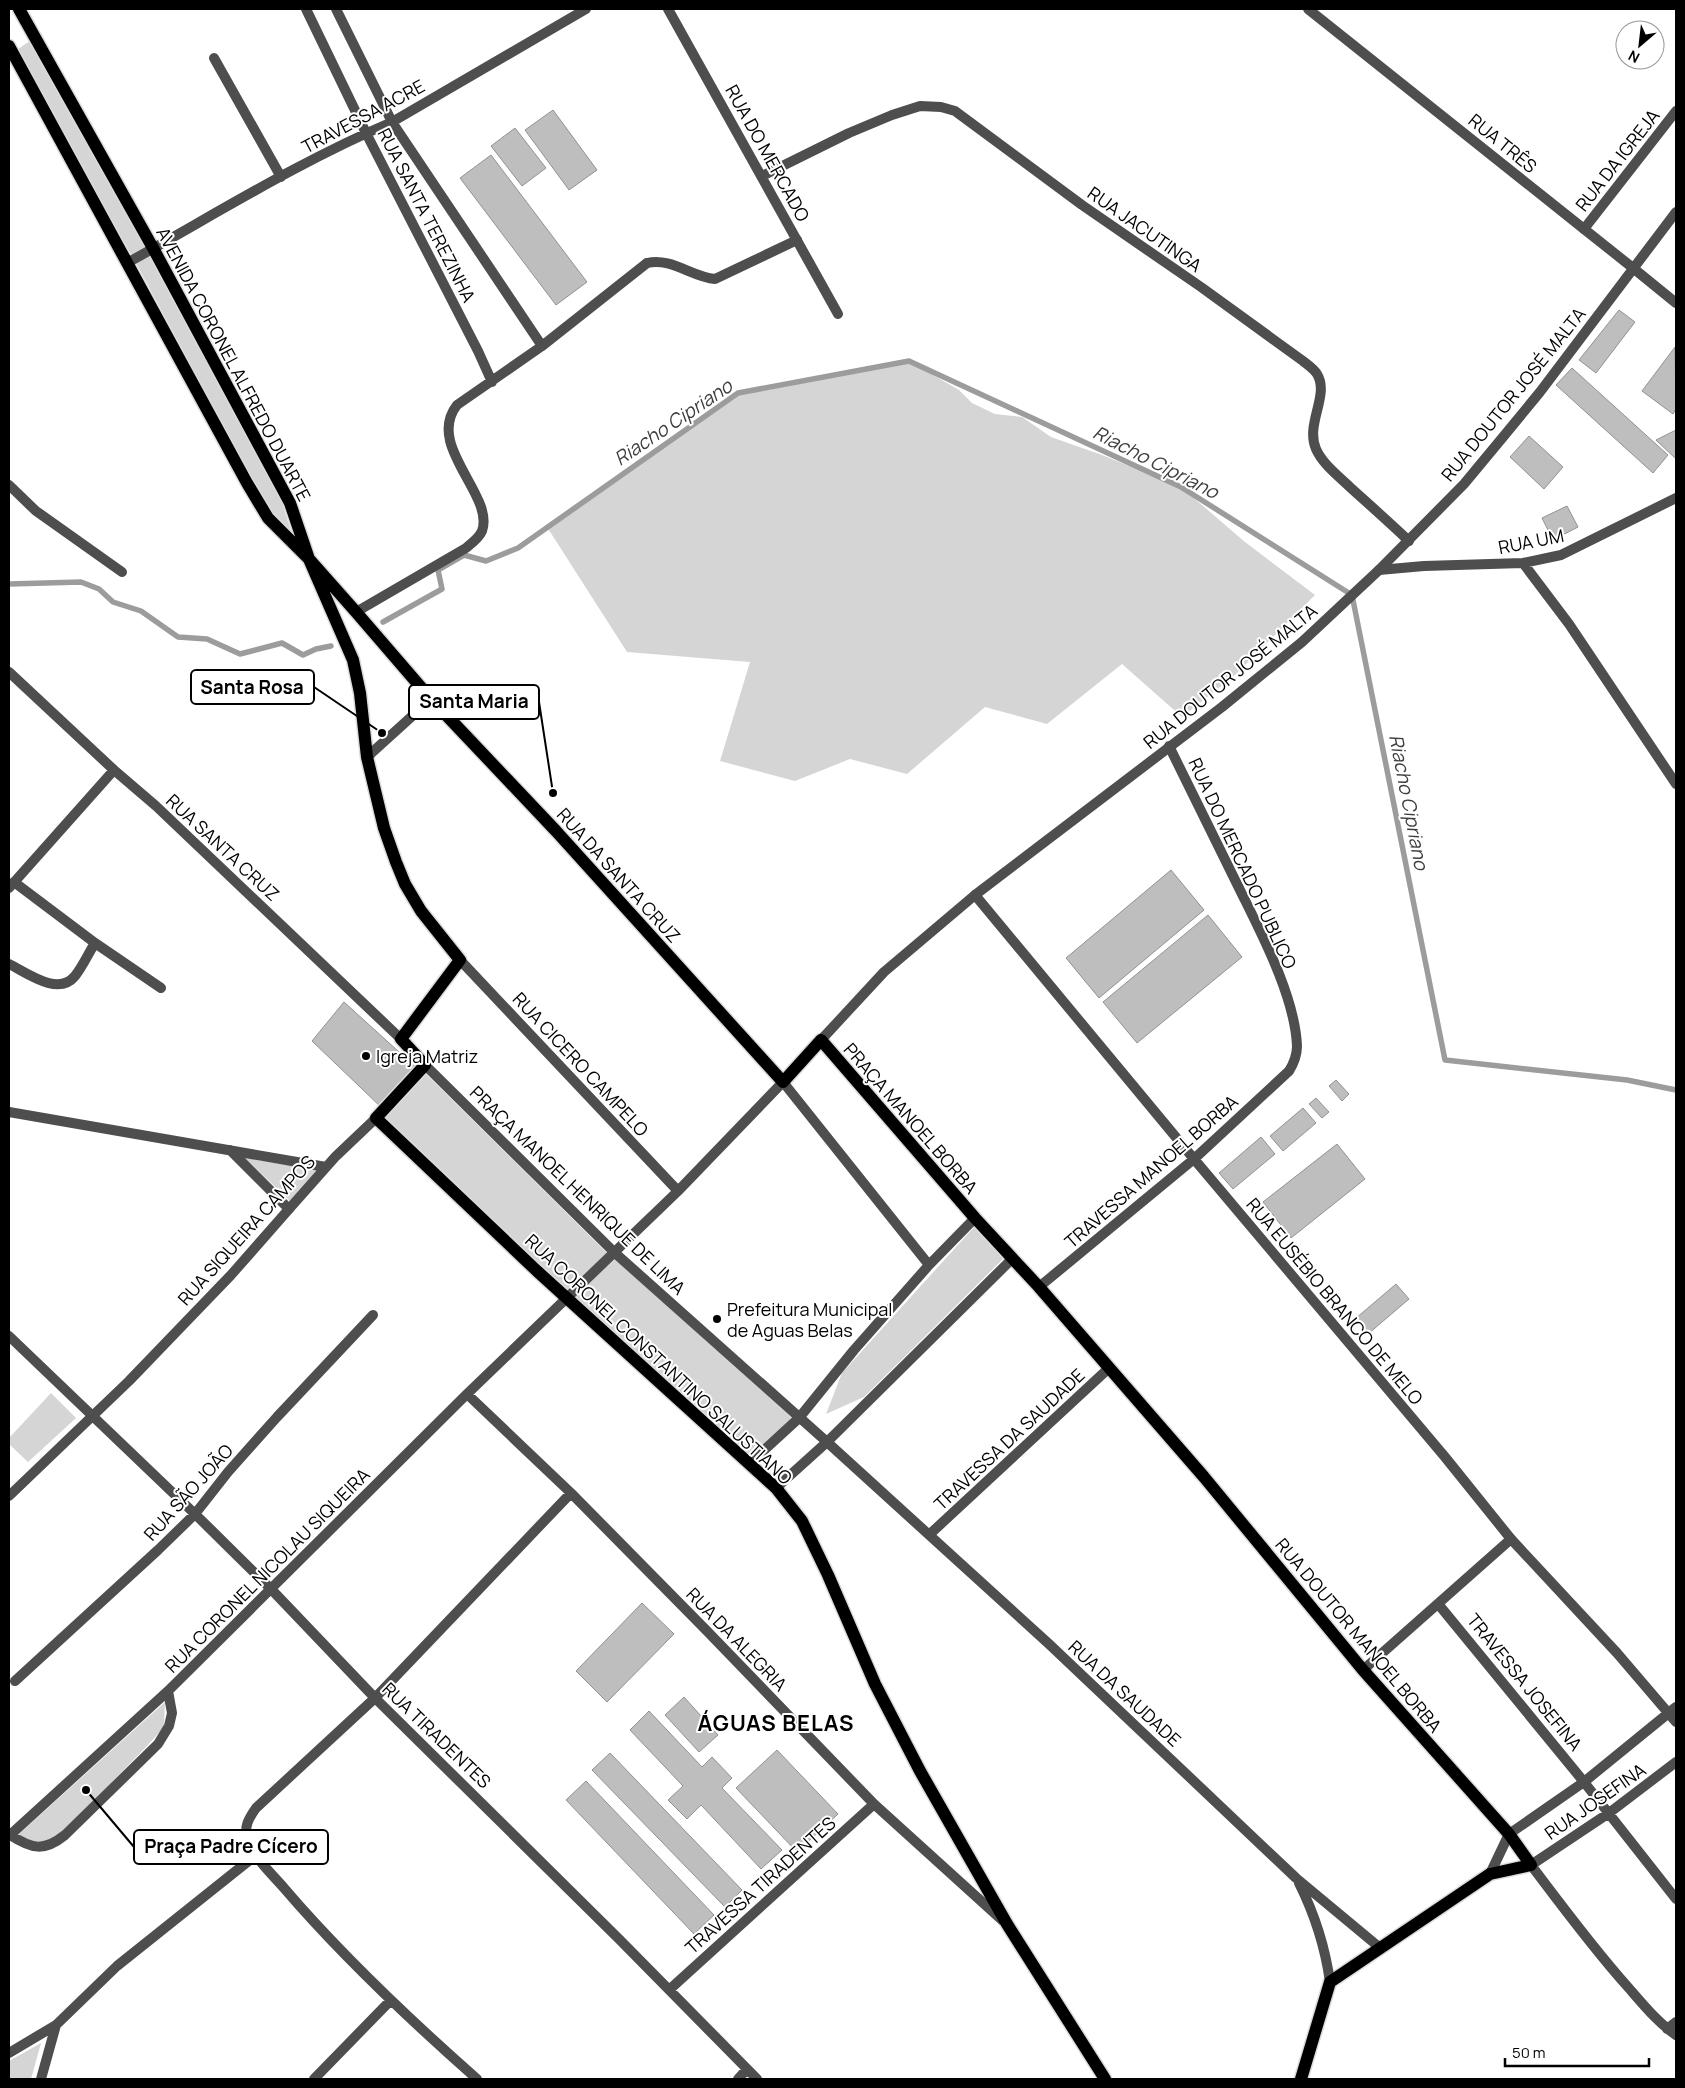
<svg xmlns="http://www.w3.org/2000/svg" width="1685" height="2088" font-family="Manrope,sans-serif">
	<rect width="100%" height="100%" fill="#fff"/>
	<path fill="#d5d5d5" d="M30 41 148 251 281 499 292 534 267 508 134 259 12 53Z
		M909 361 959 390 972 403 995 414 1022 417 1051 437 1102 455 1181 487 1245 542 1315 595 1234 676 1182 717 1122 664 1047 724 985 707 907 774 850 759 795 781 720 761 750 662 627 652 547 527 738 393Z
		M424 1072 607 1253 567 1290 383 1119Z
		M245 1158 318 1170 290 1201Z
		M975 1226 1003 1259 864 1397 826 1414 842 1373Z
		M615 1259 792 1418 750 1457 570 1297Z
		M51 1393 76 1418 28 1462 9 1444V1438Z
		M165 1702 164 1727 148 1745 48 1847 18 1835Z
		M41 2043 31 2079H9V2061Z"/>
	<g fill="none" stroke-linecap="round" stroke-linejoin="round">
		<path stroke="#9c9c9c" stroke-width="5.5" d="M9 584 81 582 99 589 113 602 141 611 178 637 207 639 240 654 282 643 303 655 316 649 331 646
			M383 622 442 589 438 570 464 555 486 561 518 548 738 393 909 361 1181 487 1352 595 1445 1060 1627 1080 1676 1090"/>
	</g>
	<path fill="#bebebe" stroke="#929292" d="M553 110 597 170 569 190 525 130Z
		M515 128 546 168 522 186 491 146Z
		M491 155 587 282 556 305 460 178Z
		M1619 310 1635 322 1596 373 1579 360Z
		M1675 347 1676 409 1673 414 1642 391Z
		M1572 368 1668 455 1653 473 1556 385Z
		M1676 430V459L1656 440Z
		M1529 436 1563 467 1544 489 1510 457Z
		M1567 506 1578 527 1553 540 1542 518Z
		M1171 870 1204 910 1099 998 1066 958Z
		M1208 915 1242 957 1137 1043 1103 1002Z
		M344 1002 420 1071 384 1110 312 1041Z
		M1336 1080 1349 1094 1342 1101 1329 1086Z
		M1316 1098 1329 1112 1322 1118 1309 1104Z
		M1303 1108 1316 1123 1283 1151 1270 1136Z
		M1261 1137 1275 1154 1233 1189 1219 1173Z
		M1337 1144 1365 1179 1291 1238 1263 1202Z
		M1396 1284 1409 1299 1368 1334 1355 1319Z
		M642 1603 674 1634 607 1702 576 1671Z
		M684 1697 718 1735 699 1752 665 1715Z
		M649 1711 702 1767 712 1757 732 1778 722 1788 782 1850 761 1869 701 1805 687 1819 668 1800 683 1786 630 1730Z
		M777 1750 838 1814 797 1852 736 1788Z
		M610 1753 742 1890 725 1907 592 1770Z
		M586 1781 714 1915 694 1934 566 1800Z"/>
	<g fill="none" stroke-linecap="round" stroke-linejoin="round">
		<g stroke="#dbdbdb" stroke-width="15">
			<path id="primary" d="M19 9 153 248 290 503 309 559 353 660 360 693 367 757 384 828 396 862 405 884 421 911 460 960 401 1039 425 1065 376 1118 537 1271 776 1488 802 1521 828 1575 875 1684 920 1771 1007 1924 1105 2079
				M9 46 247 483 268 518 309 559 356 612 431 699 556 831 783 1082 821 1040 975 1218 1039 1287 1204 1477 1363 1670 1509 1834 1531 1865 1490 1874 1330 1982 1301 2079"/>
		</g>
		<path stroke="#4e4e4e" stroke-width="10" d="M647 263C671 257 692 277 715 279L797 240
			M367 757 431 699
			M14 882 95 943 161 988
			M9 964C26 972 58 997 75 976 83 966 88 954 95 943
			M1439 1605 1584 1782
			M1363 1670 1511 1539"/>
		<path stroke="#4e4e4e" stroke-width="10" d="M306 9 366 133 478 351 492 382
			M336 9 392 122 542 346
			M668 9 838 314
			M1308 9 1584 229
			M214 58 281 177
			M762 176 849 133 892 115 920 106 941 107 955 111 1082 205 1201 287 1303 361C1308 365 1314 369 1317 374 1330 395 1305 424 1316 449 1323 465 1340 477 1352 489 1371 506 1390 523 1409 541
			M127 263C214 215 300 161 392 122L586 9
			M1633 268 1676 303
			M9 485 36 511 122 572
			M1523 563 1569 624 1676 784
			M1379 570 1424 566 1523 563 1561 555 1676 498
			M356 612 466 548C472 543 479 538 482 531 495 495 425 446 457 405L542 346 647 263
			M9 672 114 770 156 806 401 1039
			M9 888 114 770
			M975 895 1194 1159 1445 1457 1511 1539 1617 1653 1676 1722
			M460 960 678 1191
			M1039 1287 1194 1159 1289 1071C1294 1063 1297 1056 1297 1046 1295 996 1260 931 1238 886 1215 839 1192 793 1169 746
			M9 1336 195 1514 271 1589 375 1698 619 1939 757 2079
			M467 1394 571 1493 707 1631 874 1804 1002 1920
			M827 1442 1049 1644 1296 1878 1379 1947
			M9 1496 129 1381 231 1275 289 1209
			M930 1534 1109 1368
			M15 1681 158 1550 195 1514 228 1472 277 1417 373 1315
			M1676 1762 1609 1813 1531 1865C1562 1906 1593 1948 1627 1986 1642 2003 1657 2022 1676 2035
			M1584 1782 1676 1899
			M10 1835C32 1849 44 1852 65 1835L158 1744 169 1726 172 1713 168 1691
			M9 1836 168 1691 467 1394 678 1191 783 1082
			M1490 1874 1509 1834 1584 1782 1676 1707
			M1299 1883C1315 1915 1325 1946 1330 1982
			M669 1990 874 1804
			M1667 2029 1676 2022
			M9 2053 56 2025 117 1966 256 1855
			M41 2079 56 2025
			M314 2079 390 2001
			M477 2079C409 2019 343 1957 284 1888 272 1874 254 1858 248 1840 243 1827 249 1818 256 1808L375 1698 571 1493
			M738 2079 747 2069"/>
		<path stroke="#4e4e4e" stroke-width="10" d="M1633 268 1584 229 1676 111
			M821 1040 884 972 975 895 1222 707 1302 642 1379 570 1464 484 1503 437 1540 392 1676 212
			M425 1065 615 1253 827 1442
			M783 1082 929 1265
			M9 1112 326 1167
			M230 1150 289 1209 336 1156 376 1118
			M749 1464 799 1418 854 1350 929 1265 975 1218
			M776 1488 827 1442 1013 1258"/>
		<use href="#primary" stroke="#000" stroke-width="12"/>
	</g>
	<g fill="#000" stroke="#fff" stroke-width="2">
		<circle cx="366" cy="1056" r="5"/>
		<circle cx="717" cy="1319" r="5"/>
	</g>
	<g text-anchor="middle" dominant-baseline="central" stroke-width="4" stroke-linejoin="round" paint-order="stroke">
		<g font-size="18" fill="#000" stroke="#fff">
			<text transform="translate(363 116) rotate(-28)">TRAVESSA ACRE</text>
			<text transform="translate(1503 143) rotate(39)">RUA TRÊS</text>
			<text transform="translate(768 153) rotate(61)">RUA DO MERCADO</text>
			<text transform="translate(1617 160) rotate(-52)">RUA DA IGREJA</text>
			<text transform="translate(427 215) rotate(63)">RUA SANTA TEREZINHA</text>
			<text transform="translate(1145 229) rotate(35)">RUA JACUTINGA</text>
			<text transform="translate(234 364) rotate(62)">AVENIDA CORONEL ALFREDO DUARTE</text>
			<text transform="translate(1513 394) rotate(-51)">RUA DOUTOR JOSÉ MALTA</text>
			<text transform="translate(1531 541) rotate(-11)">RUA UM</text>
			<text transform="translate(1230 676) rotate(-39)">RUA DOUTOR JOSÉ MALTA</text>
			<text transform="translate(223 847) rotate(43)">RUA SANTA CRUZ</text>
			<text transform="translate(1243 863) rotate(65)">RUA DO MERCADO PUBLICO</text>
			<text transform="translate(619 875) rotate(48)">RUA DA SANTA CRUZ</text>
			<text transform="translate(581 1064) rotate(47)">RUA CICERO CAMPELO</text>
			<text transform="translate(911 1118) rotate(49)">PRAÇA MANOEL BORBA</text>
			<text transform="translate(1151 1171) rotate(-41)">TRAVESSA MANOEL BORBA</text>
			<text transform="translate(578 1190) rotate(44)">PRAÇA MANOEL HENRIQUE DE LIMA</text>
			<text transform="translate(246 1230) rotate(-48)">RUA SIQUEIRA CAMPOS</text>
			<text transform="translate(1335 1301) rotate(50)">RUA EUSÉBIO BRANCO DE MELO</text>
			<text transform="translate(659 1359) rotate(43)">RUA CORONEL CONSTANTINO SALUSTIANO</text>
			<text transform="translate(1009 1439) rotate(-43)">TRAVESSA DA SAUDADE</text>
			<text transform="translate(188 1492) rotate(-48)">RUA SÃO JOÃO</text>
			<text transform="translate(267 1570) rotate(-45)">RUA CORONEL NICOLAU SIQUEIRA</text>
			<text transform="translate(1359 1635) rotate(50)">RUA DOUTOR MANOEL BORBA</text>
			<text transform="translate(737 1639) rotate(46)">RUA DA ALEGRIA</text>
			<text transform="translate(1525 1682) rotate(51)">TRAVESSA JOSEFINA</text>
			<text transform="translate(1125 1693) rotate(43)">RUA DA SAUDADE</text>
			<text transform="translate(437 1735) rotate(44)">RUA TIRADENTES</text>
			<text transform="translate(1595 1801) rotate(-35)">RUA JOSEFINA</text>
			<text transform="translate(760 1885) rotate(-42)">TRAVESSA TIRADENTES</text>
		</g>
		<g font-size="18" fill="#000" stroke="#fff" text-anchor="start">
			<text x="376" y="1056">Igreja Matriz</text>
			<text x="727" y="1309">Prefeitura Municipal<tspan x="727" dy="21">de Aguas Belas</tspan></text>
		</g>
		<g font-size="19" font-style="italic" fill="#3d3d3d" stroke="#fff">
			<text transform="translate(673 422) rotate(-34)">Riacho Cipriano</text>
			<text transform="translate(1156 462) rotate(27)">Riacho Cipriano</text>
			<text transform="translate(1409 802) rotate(79)">Riacho Cipriano</text>
		</g>
		<g font-size="22" font-weight="bold" letter-spacing="1" fill="#000" stroke="#fff">
			<text x="776" y="1723">ÁGUAS BELAS</text>
		</g>
	</g>
	<path fill="none" stroke="#000" stroke-width="2" d="M382 733L314 687M553 793L539 702M86 1790L134 1847"/>
	<g fill="#000" stroke="#fff" stroke-width="2">
		<circle cx="382" cy="733" r="5"/>
		<circle cx="553" cy="793" r="5"/>
		<circle cx="86" cy="1790" r="5"/>
	</g>
	<g fill="#fff" stroke="#000" stroke-width="2">
		<rect x="191" y="670" width="123" height="34" rx="5"/>
		<rect x="409" y="685" width="130" height="34" rx="5"/>
		<rect x="134" y="1830" width="194" height="34" rx="5"/>
	</g>
	<g font-size="19" text-anchor="middle" font-weight="bold" fill="#000">
		<text x="252" y="694">Santa Rosa</text>
		<text x="474" y="708">Santa Maria</text>
		<text x="231" y="1853">Praça Padre Cícero</text>
	</g>
	<rect width="1685" height="2088" fill="none" stroke="#000000" stroke-width="20"/>
	<g transform="translate(1640 45) rotate(208)"><circle r="24" fill="#ffffff" stroke="#999999"/>
	<path d="M0-4L9 19L0 12L-9 19Z" fill="#000000"/>
	<text y="-8" font-size="14" font-weight="bold" text-anchor="middle" fill="#000000">N</text>
	</g>
	<path d="M1505 2058v8h144v-8" fill="none" stroke="#000000" stroke-width="2.5"/>
	<text x="1512" y="2058" font-size="15" fill="#000000" stroke="#ffffff" stroke-width="4" paint-order="stroke">50 m</text>
</svg>
